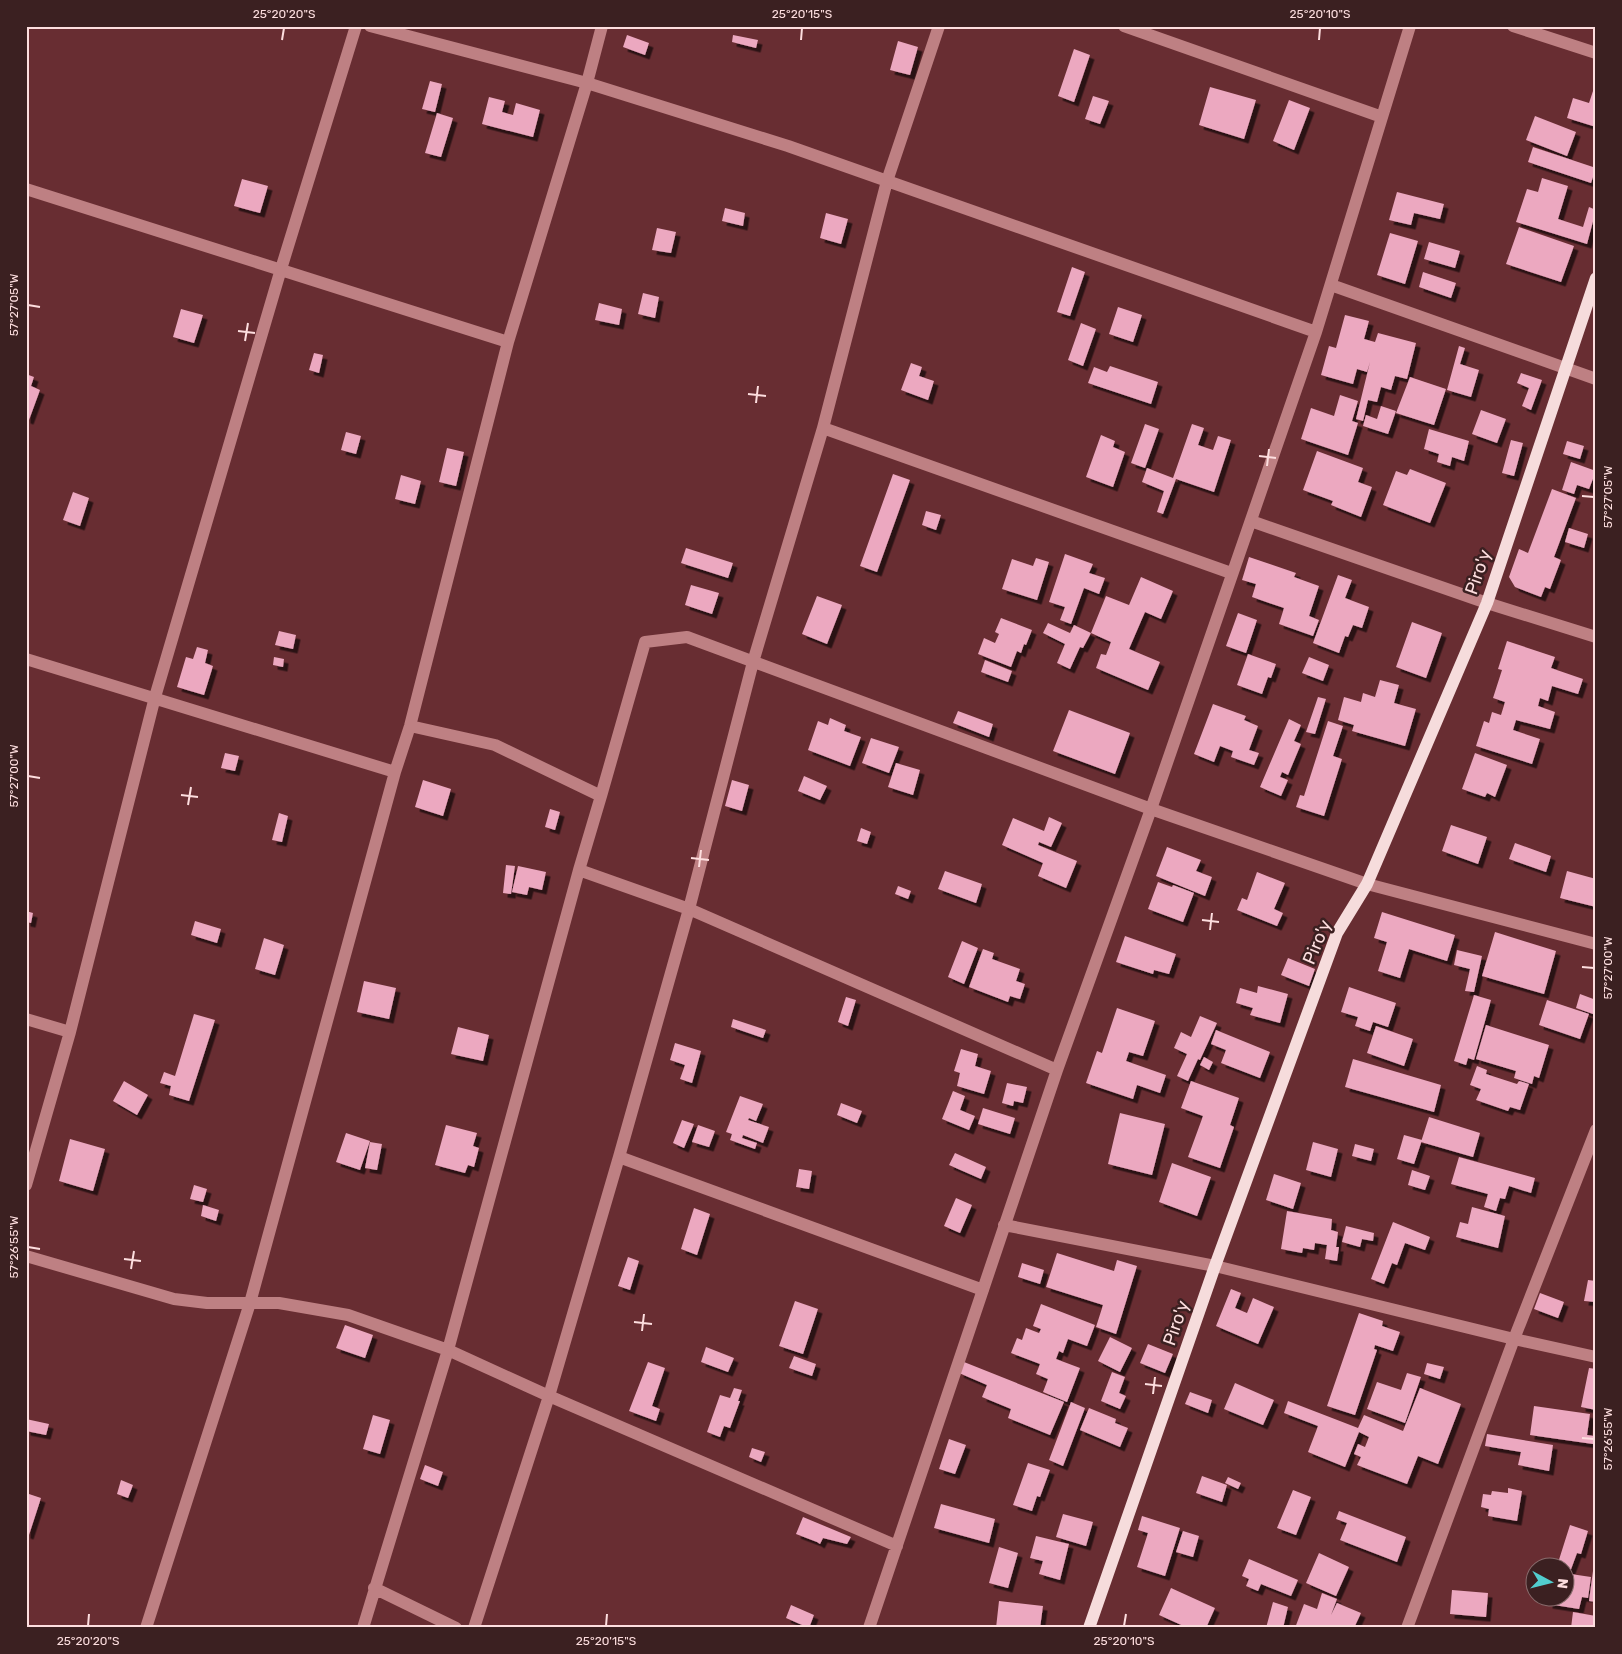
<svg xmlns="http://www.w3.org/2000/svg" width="1622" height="1654" font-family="Rubik,sans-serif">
	<defs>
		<filter id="shadow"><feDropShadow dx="4.5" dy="4.5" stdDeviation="0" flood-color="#0009"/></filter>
	</defs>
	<rect width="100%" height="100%" fill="#682d32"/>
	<path fill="#eca8c0" filter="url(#shadow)" d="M627 35 649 43 645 55 623 47Z
		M733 35 758 40 756 48 732 42Z
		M898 41 918 47 910 75 890 70Z
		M1074 49 1090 55 1074 102 1058 96Z
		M430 81 442 84 435 112 422 109Z
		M1596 82V127L1567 118 1573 98 1589 103Z
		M1210 87 1256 100 1244 139 1199 125Z
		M1093 96 1109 101 1100 124 1085 119Z
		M489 97 505 101 502 112 513 115 516 103 540 110 533 137 482 124Z
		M1289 100 1310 108 1294 150 1273 141Z
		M437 113 453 118 441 157 425 153Z
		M1535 116 1576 132 1567 156 1526 140Z
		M1533 147 1596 168 1591 183 1528 162Z
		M1542 178 1568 186 1558 219 1583 227 1589 207 1596 210 1587 244 1516 222 1527 189 1538 192Z
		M242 179 268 186 260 213 234 206Z
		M1397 192 1444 204 1440 219 1414 213 1411 225 1389 220Z
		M725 208 745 213 743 226 722 221Z
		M826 213 848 219 841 244 820 238Z
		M1519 227 1574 246 1561 282 1506 264Z
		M657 228 676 232 671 253 652 250Z
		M1390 233 1418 241 1405 284 1377 275Z
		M1429 242 1460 251 1455 268 1424 259Z
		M1072 267 1085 272 1070 316 1057 312Z
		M1423 272 1456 283 1451 298 1419 287Z
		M643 293 659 297 655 318 638 314Z
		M599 303 622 309 619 325 595 320Z
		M1118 307 1142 315 1133 342 1109 334Z
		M181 309 203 315 194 343 173 337Z
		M1345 315 1369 321 1364 339 1375 342 1378 333 1416 343 1407 379 1395 376 1391 390 1381 387 1377 402 1368 400 1363 421 1356 419 1370 362 1367 372 1357 369 1353 384 1321 375 1329 346 1336 348Z
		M1081 323 1096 329 1083 366 1068 360Z
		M1459 346 1465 348 1460 364 1479 370 1471 397 1447 390Z
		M314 353 323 355 319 373 309 370Z
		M911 363 922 367 919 376 934 381 928 400 901 390Z
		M1110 366 1158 382 1151 404 1088 383 1094 367 1107 372Z
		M1521 373 1542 380 1531 410 1522 406 1529 388 1517 383Z
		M26 374 34 377 31 386 40 390 29 420 26 419Z
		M1410 377 1446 389 1434 425 1396 413Z
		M1340 395 1358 401 1352 421 1358 423 1348 455 1301 439 1311 408 1334 416Z
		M1381 406 1396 411 1388 434 1363 426 1366 415 1377 419Z
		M1481 410 1506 419 1497 443 1472 434Z
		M1145 424 1159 429 1145 468 1131 463Z
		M1192 424 1204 428 1198 445 1213 450 1218 436 1231 440 1214 492 1176 479 1163 514 1157 512 1164 491 1142 482 1147 468 1173 478Z
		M1429 429 1469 441 1464 461 1452 457 1450 466 1437 462 1439 454 1424 449Z
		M346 432 361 436 356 454 341 450Z
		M1101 435 1115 441 1113 447 1125 452 1113 487 1086 477Z
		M1511 440 1523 443 1514 476 1502 473Z
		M1567 441 1584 446 1580 459 1563 454Z
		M447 448 464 452 456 486 439 482Z
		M1317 451 1363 468 1358 482 1372 487 1361 517 1331 505 1333 501 1303 490Z
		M1571 462 1596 471 1589 489 1577 485 1574 494 1562 490Z
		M1410 469 1446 483 1430 523 1383 505 1396 471 1407 475Z
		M893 474 910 480 877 572 860 566Z
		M401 475 421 481 415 504 395 499Z
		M1552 489 1576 498 1554 557 1561 560 1550 589 1545 587 1541 597 1515 587 1509 577 1519 549 1528 553Z
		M73 492 89 498 80 526 63 520Z
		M926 511 941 515 936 530 922 525Z
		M1569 528 1588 534 1584 548 1565 542Z
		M686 548 733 563 728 578 681 563Z
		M1065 554 1093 564 1089 573 1105 578 1099 594 1084 588 1071 624 1060 620 1065 607 1049 602Z
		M1249 557 1296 573 1294 577 1319 586 1309 616 1319 620 1313 636 1279 624 1284 608 1252 597 1256 584 1242 580Z
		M1036 558 1049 562 1037 600 1002 589 1012 559 1033 566Z
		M1338 575 1352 580 1345 598 1369 607 1362 628 1353 625 1348 637 1345 636 1339 653 1313 643Z
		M1141 577 1173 591 1161 619 1145 612 1129 649 1160 662 1148 690 1096 668 1101 654 1106 655 1111 642 1091 633 1106 596 1129 605Z
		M691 585 719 593 712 614 685 605Z
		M817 596 842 605 827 644 802 634Z
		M1238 613 1257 620 1246 653 1226 646Z
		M1001 618 1032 630 1026 645 1024 644 1021 653 1017 651 1011 667 978 654 984 638 995 643 999 634 995 632Z
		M1412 622 1442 633 1426 678 1396 667Z
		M1048 623 1070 633 1074 625 1091 633 1083 648 1080 647 1070 669 1057 663 1065 644 1043 633Z
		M279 631 296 635 293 649 275 645Z
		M1507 641 1555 657 1551 668 1583 679 1578 694 1552 686 1548 701 1540 698 1538 706 1555 712 1550 729 1516 720 1513 730 1540 739 1532 764 1476 746 1484 721 1489 723 1492 712 1501 715 1505 702 1493 698 1502 670 1498 669Z
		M197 647 208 650 205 663 213 666 204 695 177 687 186 657 193 659Z
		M1248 654 1276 664 1271 678 1268 677 1262 694 1237 685Z
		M274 657 284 659 283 667 273 665Z
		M1309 657 1329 665 1323 681 1302 673Z
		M985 660 1012 671 1008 682 981 672Z
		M1380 680 1399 685 1394 703 1416 709 1405 746 1352 731 1354 725 1338 720 1344 697 1361 702 1363 693 1375 697Z
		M1318 697 1326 699 1315 734 1306 732Z
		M1213 704 1246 716 1244 720 1258 726 1249 750 1259 753 1254 765 1231 757 1233 751 1220 746 1214 762 1194 754Z
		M1069 710 1130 733 1115 774 1053 751Z
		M958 711 993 724 989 737 953 723Z
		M830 718 846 725 844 731 861 737 850 766 808 750 818 721 828 725Z
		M1289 719 1301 725 1294 741 1301 744 1288 775 1282 772 1280 777 1288 780 1281 796 1260 787Z
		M1328 721 1343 726 1333 756 1342 759 1324 816 1296 807 1300 795 1304 796Z
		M871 738 899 747 889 773 862 763Z
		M225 753 239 756 235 771 221 768Z
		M1475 753 1507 765 1495 797 1487 793 1485 797 1462 789Z
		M896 763 920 770 913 795 888 787Z
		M804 776 827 786 820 800 798 791Z
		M423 780 451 789 443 816 415 807Z
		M732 780 749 785 742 811 725 806Z
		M550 809 560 812 555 830 545 827Z
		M279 813 288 816 282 842 272 840Z
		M1049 817 1062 823 1051 847 1039 842 1038 845 1077 861 1066 888 1038 876 1043 863 1002 845 1013 818 1044 831Z
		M1451 825 1487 837 1478 864 1442 851Z
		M861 828 871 832 867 844 857 841Z
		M1515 843 1551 856 1546 872 1509 859Z
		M1167 847 1201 860 1196 871 1212 877 1205 896 1156 876Z
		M506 865 515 866 511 894 503 893Z
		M518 866 546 872 542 890 529 887 527 895 512 892Z
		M945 871 982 884 976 903 938 889Z
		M1567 871 1596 879V907L1560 898Z
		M1257 872 1285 883 1274 909 1283 913 1277 926 1237 910 1242 898 1247 900Z
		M1158 882 1172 887 1173 885 1194 893 1183 922 1148 909Z
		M898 886 911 891 908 899 895 894Z
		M26 911 33 913 31 923 26 922Z
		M1382 912 1455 935 1447 961 1409 949 1400 978 1378 971 1387 942 1374 938Z
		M195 921 221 929 217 943 191 935Z
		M1495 932 1556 951 1544 994 1482 976Z
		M1125 936 1176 954 1169 974 1154 970 1153 974 1116 962Z
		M264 938 284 945 275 975 255 969Z
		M962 941 978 948 964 984 948 977Z
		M983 949 994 953 992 959 1020 969 1016 981 1025 984 1020 999 1010 996 1008 1002 969 987Z
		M1457 950 1482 956 1474 992 1465 991 1470 969 1454 965Z
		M1288 958 1315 969 1309 986 1281 975Z
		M364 981 396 988 389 1019 357 1012Z
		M1258 986 1288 994 1280 1023 1250 1015 1253 1008 1236 1003 1240 988 1257 993Z
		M1349 987 1396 1003 1388 1027 1373 1022 1370 1031 1355 1026 1358 1017 1341 1012Z
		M1580 994 1596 1000 1593 1014 1576 1008Z
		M1474 995 1491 1000 1474 1060 1468 1058 1466 1065 1454 1061Z
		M846 997 856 1000 848 1026 838 1022Z
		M1547 1000 1589 1014 1580 1039 1539 1025Z
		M1117 1008 1155 1021 1143 1056 1129 1052 1126 1061 1166 1075 1160 1093 1137 1085 1133 1099 1086 1083 1097 1051 1102 1053Z
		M194 1014 215 1020 189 1101 169 1095 171 1086 160 1083 164 1072 175 1076Z
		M1200 1016 1217 1023 1200 1060 1198 1059 1188 1081 1177 1076 1187 1054 1174 1048 1181 1032 1191 1037Z
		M733 1019 766 1030 763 1038 731 1027Z
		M1486 1025 1549 1045 1539 1078 1534 1076 1532 1084 1514 1078 1516 1071 1476 1059Z
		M1376 1026 1413 1039 1404 1066 1367 1053Z
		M458 1027 489 1035 483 1061 451 1054Z
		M1216 1030 1270 1052 1260 1078 1221 1063 1226 1050 1211 1044Z
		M675 1043 701 1051 692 1083 680 1079 685 1065 670 1060Z
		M961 1049 978 1054 975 1066 991 1071 984 1094 957 1086 960 1073 954 1071Z
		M1204 1057 1213 1062 1209 1070 1200 1065Z
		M1353 1059 1441 1085 1434 1112 1345 1087Z
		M1477 1066 1487 1070 1486 1074 1517 1084 1519 1081 1529 1084 1520 1110 1510 1107 1508 1111 1476 1100 1481 1089 1470 1085Z
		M124 1081 148 1095 137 1115 113 1101Z
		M1191 1081 1239 1098 1230 1125 1234 1127 1220 1168 1188 1157 1203 1116 1181 1108Z
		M1007 1083 1027 1087 1023 1103 1014 1101 1013 1106 1002 1103Z
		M953 1091 965 1096 960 1110 975 1116 969 1130 942 1119Z
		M740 1096 763 1104 756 1121 749 1118 748 1120 769 1127 763 1143 743 1135 742 1138 757 1143 755 1149 730 1140 732 1134 726 1132Z
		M841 1103 862 1111 857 1123 837 1115Z
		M983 1108 1015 1118 1010 1134 978 1124Z
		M1120 1113 1165 1124 1152 1175 1108 1164Z
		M1429 1117 1480 1133 1473 1157 1421 1142Z
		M682 1120 694 1124 684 1148 673 1143Z
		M446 1125 477 1133 473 1146 479 1148 474 1167 468 1165 465 1173 435 1165Z
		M698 1125 715 1131 709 1147 692 1142Z
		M346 1133 370 1141 360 1170 336 1162Z
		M1404 1135 1422 1140 1414 1164 1397 1159Z
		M70 1139 105 1149 93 1191 59 1181Z
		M370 1142 382 1144 377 1170 365 1168Z
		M1313 1142 1338 1149 1331 1177 1306 1170Z
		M1355 1144 1374 1149 1371 1161 1352 1156Z
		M955 1153 986 1167 981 1179 949 1165Z
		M1459 1157 1535 1178 1531 1193 1509 1186 1505 1199 1500 1198 1496 1211 1484 1207 1488 1194 1451 1184Z
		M1172 1163 1211 1177 1197 1216 1159 1202Z
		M799 1169 812 1171 809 1189 796 1187Z
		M1412 1170 1430 1176 1425 1190 1408 1185Z
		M1274 1174 1301 1183 1293 1209 1266 1200Z
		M194 1185 207 1189 203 1202 190 1199Z
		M956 1198 972 1205 960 1233 944 1226Z
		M203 1205 219 1210 216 1221 201 1216Z
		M1472 1207 1505 1216 1498 1248 1456 1237 1460 1222 1468 1224Z
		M694 1208 710 1214 697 1255 681 1249Z
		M1287 1211 1332 1219 1331 1230 1338 1232 1336 1247H1339L1337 1261 1325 1259 1327 1245 1315 1243 1314 1250 1303 1248 1302 1253 1281 1249Z
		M1393 1222 1430 1237 1425 1250 1405 1243 1397 1265 1392 1263 1384 1284 1371 1279Z
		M1346 1226 1374 1233 1373 1241 1362 1239 1360 1247 1342 1242Z
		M1057 1253 1114 1271 1117 1260 1137 1266 1116 1334 1096 1327 1103 1305 1046 1287Z
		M628 1257 639 1261 630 1290 618 1286Z
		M1022 1263 1044 1270 1040 1284 1018 1277Z
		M1588 1280 1596 1281V1302L1584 1301Z
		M1231 1289 1241 1293 1235 1308 1247 1313 1253 1298 1274 1307 1258 1344 1216 1326Z
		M1540 1293 1564 1302 1558 1318 1534 1309Z
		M795 1301 818 1309 803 1354 779 1346Z
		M1041 1304 1095 1325 1087 1346 1068 1339 1063 1353 1059 1351 1056 1359 1080 1368 1067 1402 1043 1392 1048 1379 1036 1374 1040 1364 1011 1353 1017 1338 1022 1340 1026 1328 1039 1333 1041 1329 1033 1326Z
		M1359 1313 1383 1321 1382 1326 1400 1332 1393 1351 1375 1345 1374 1349 1377 1350 1355 1415 1327 1406Z
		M345 1325 373 1335 365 1358 336 1348Z
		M1110 1337 1132 1348 1120 1372 1098 1361Z
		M1148 1344 1173 1354 1165 1373 1140 1363Z
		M706 1347 734 1358 728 1372 701 1362Z
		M794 1356 816 1364 812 1376 789 1368Z
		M648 1362 665 1368 652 1406 660 1409 656 1421 629 1411Z
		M964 1362 1064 1402 1050 1435 1008 1418 1011 1409 982 1397 987 1385 959 1373Z
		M1427 1363 1444 1367 1440 1379 1424 1374Z
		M1589 1368 1596 1369V1410L1581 1407Z
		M1112 1372 1125 1377 1119 1393 1126 1396 1120 1409 1101 1401Z
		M1407 1373 1421 1377 1405 1423 1367 1409 1377 1382 1401 1390Z
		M1235 1383 1274 1400 1263 1425 1224 1409Z
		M734 1388 742 1390 738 1401H740L730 1428 724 1426 720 1437 707 1432 720 1395 730 1398Z
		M1420 1388 1461 1404 1438 1464 1418 1456 1407 1484 1357 1465 1361 1457 1354 1454 1358 1444 1365 1447 1369 1437 1359 1432 1345 1467 1308 1452 1318 1426 1284 1413 1288 1401 1358 1428 1364 1415 1403 1431Z
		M1190 1392 1212 1400 1208 1413 1185 1404Z
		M1071 1402 1085 1408 1063 1466 1049 1460Z
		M1534 1406 1590 1414 1587 1435 1594 1436 1593 1444 1530 1435Z
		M1089 1408 1116 1419 1115 1423 1128 1428 1120 1447 1080 1430Z
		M373 1415 390 1420 380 1454 363 1449Z
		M26 1419 49 1424 46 1435 26 1431Z
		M1487 1434 1553 1445 1549 1471 1518 1465 1521 1452 1485 1446Z
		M949 1439 966 1445 955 1474 939 1469Z
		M752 1448 765 1452 761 1462 749 1457Z
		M1028 1463 1050 1470 1040 1497 1037 1496 1032 1511 1013 1505Z
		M425 1465 443 1472 438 1486 420 1479Z
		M1202 1476 1227 1485 1222 1502 1196 1493Z
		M1228 1477 1241 1483 1238 1489 1225 1483Z
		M121 1480 133 1485 128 1498 117 1494Z
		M1508 1488 1522 1491 1517 1521 1488 1516 1489 1509 1481 1507 1483 1494 1491 1495 1492 1491 1508 1493Z
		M1293 1490 1311 1497 1296 1535 1277 1528Z
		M26 1493 41 1498 29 1535 26 1534Z
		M941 1504 995 1519 989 1543 934 1528Z
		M1339 1511 1406 1537 1397 1562 1340 1540 1347 1523 1336 1519Z
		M1063 1514 1093 1522 1086 1546 1056 1537Z
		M1142 1516 1180 1528 1165 1576 1137 1567 1148 1533 1138 1530Z
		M803 1517 851 1537 847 1544 823 1538 820 1544 817 1542 796 1534Z
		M1570 1525 1588 1531 1581 1554 1577 1553 1570 1572 1564 1570V1566H1557Z
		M1183 1531 1199 1536 1193 1557 1176 1552Z
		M1036 1536 1069 1544 1060 1580 1039 1574 1043 1561 1030 1558Z
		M999 1547 1018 1553 1008 1588 989 1583Z
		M1319 1553 1349 1567 1336 1596 1306 1583Z
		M1249 1559 1298 1580 1291 1596 1261 1584 1258 1591 1246 1586 1249 1579 1242 1576Z
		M1593 1571H1596V1602L1589 1601Z
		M1564 1573 1591 1577 1588 1598 1582 1597 1579 1609 1548 1604 1549 1596H1564Z
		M1171 1588 1215 1608 1206 1628H1188L1159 1615Z
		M1452 1590 1488 1593 1486 1617 1450 1614Z
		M1322 1593 1337 1599 1331 1615 1337 1603 1361 1613 1354 1628H1295L1304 1604 1317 1609Z
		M999 1601 1043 1606 1040 1628H996Z
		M1273 1602 1288 1607 1283 1628H1266Z
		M791 1605 814 1615 809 1628 786 1618Z
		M1573 1612 1596 1616V1628H1571Z"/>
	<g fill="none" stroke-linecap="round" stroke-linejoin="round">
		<path stroke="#be8083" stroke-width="12" d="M370 26 587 83 788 146 1316 332
			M1124 26 1382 117
			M1513 26 1596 53
			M26 189 508 342
			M1331 285 1596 379
			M823 428 1231 573
			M1251 521 1487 603 1596 637
			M26 659 395 772
			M410 726 495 745 601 796 645 642 687 637 1151 809 1367 884 1596 944
			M579 870 689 909 1057 1070
			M26 1019 70 1032
			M619 1157 983 1290
			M26 1185 70 1032 155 697 281 269 356 26
			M1004 1225 1215 1266 1514 1339 1596 1357
			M26 1256 174 1299 207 1303H279L348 1315 448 1350 549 1396 897 1546
			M374 1588 456 1628
			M146 1628 250 1303 395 772 410 726 508 342 587 83 602 26
			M363 1628 448 1350 579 870 601 796
			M474 1628 549 1396 619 1157 689 909 753 662 823 428 887 181 939 26
			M869 1628 1057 1070 1151 809 1316 332 1410 26
			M1407 1628 1514 1339 1596 1130"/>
		<path stroke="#f6dcdc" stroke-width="12" d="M1089 1628 1215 1266 1337 933 1367 884 1487 603 1596 278"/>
	</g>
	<path fill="none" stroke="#fddedf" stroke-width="2" d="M282 40 284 28M801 40 802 28M1319 40 1320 28M28 305 40 307M238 331 255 333M245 341 248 323M748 394 766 396M756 403 758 386M1259 456 1276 458M1267 466 1269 449M1582 496 1594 497M28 776 40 778M181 795 198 797M188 805 191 787M691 858 709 860M699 867 701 850M1202 920 1219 922M1210 930 1212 913M1582 967 1594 968M28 1247 40 1249M124 1259 141 1261M131 1269 134 1251M634 1322 652 1324M642 1331 644 1314M1145 1384 1162 1386M1153 1394 1155 1377M1582 1438 1594 1439M88 1626 89 1614M606 1626 607 1614M1124 1626 1126 1614"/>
	<g text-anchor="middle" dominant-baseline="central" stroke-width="5" stroke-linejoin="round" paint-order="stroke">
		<g font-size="18" fill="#fddedf" stroke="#3b2021">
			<text transform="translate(1478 572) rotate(-71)">Piro'y</text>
			<text transform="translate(1317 942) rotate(-67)">Piro'y</text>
			<text transform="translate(1176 1323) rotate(-71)">Piro'y</text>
		</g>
	</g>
	<rect width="1622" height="1654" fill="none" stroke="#3b2021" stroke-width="55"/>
	<g transform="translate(1550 1582) rotate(97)"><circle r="24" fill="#3b2021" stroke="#896c6d"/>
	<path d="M0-4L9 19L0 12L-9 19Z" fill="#52cdce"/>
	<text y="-8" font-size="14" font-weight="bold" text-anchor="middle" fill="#fddedf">N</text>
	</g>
	<rect x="28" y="28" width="1566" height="1598" fill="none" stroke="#fddedf" stroke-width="2"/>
	<g font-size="12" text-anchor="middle" fill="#fddedf">
		<text x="284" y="18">25°20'20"S</text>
		<text x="802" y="18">25°20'15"S</text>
		<text x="1320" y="18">25°20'10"S</text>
		<text transform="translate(14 305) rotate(-90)" y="4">57°27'05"W</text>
		<text transform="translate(1608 497) rotate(-90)" y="4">57°27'05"W</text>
		<text transform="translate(14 776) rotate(-90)" y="4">57°27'00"W</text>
		<text transform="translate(1608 968) rotate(-90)" y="4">57°27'00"W</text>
		<text transform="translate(14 1247) rotate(-90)" y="4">57°26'55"W</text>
		<text transform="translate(1608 1439) rotate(-90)" y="4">57°26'55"W</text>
		<text x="88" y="1645">25°20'20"S</text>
		<text x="606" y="1645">25°20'15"S</text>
		<text x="1124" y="1645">25°20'10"S</text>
	</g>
</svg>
